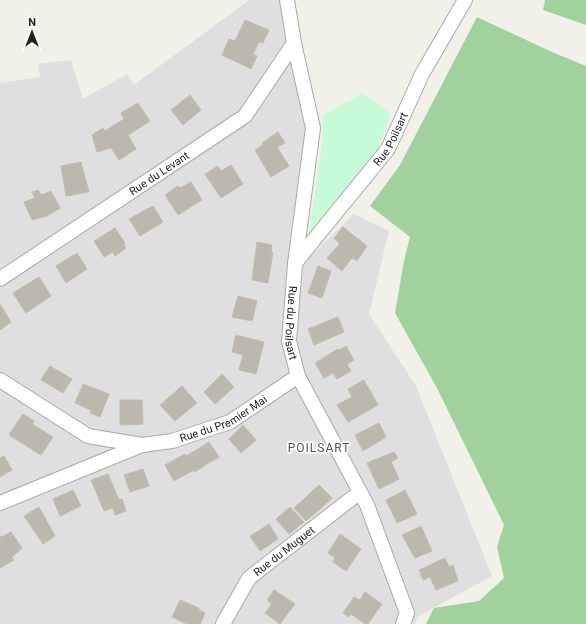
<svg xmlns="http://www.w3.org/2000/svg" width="586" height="624" font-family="Roboto,sans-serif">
	<rect width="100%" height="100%" fill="#f2f1e9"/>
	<path fill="#e0dfdf" d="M249 0H284L310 129 291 251 307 259 354 214 389 231 369 314 416 386 492 576 417 617 415 624H0V83L40 77 38 64 71 60 83 99 127 74 134 85Z"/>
	<path fill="#a1d29d" d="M545 0H586V25L543 10Z
		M477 17 552 52 586 66V624H426L434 608 479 601 504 578 497 547 504 525 437 388 395 313 404 261 410 237 370 206 400 165Z"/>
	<path fill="#c7fbd7" d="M363 93 391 114 378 150 309 232 322 144 323 115Z"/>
	<path fill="#bcb8ae" stroke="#c4bcaa" d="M245 20 269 30 263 43 259 42 253 54 257 56 251 69 222 55 229 39 235 41Z
		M190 95 201 110 183 125 171 110Z
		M138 103 150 121 128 135 136 149 119 160 111 148 97 152 92 135 103 128 105 131 124 119 121 113Z
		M278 132 285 143 277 147 289 166 271 177 255 150 263 145 262 143Z
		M81 162 89 192 66 196 61 166Z
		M231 165 243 184 221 198 205 174 218 166 221 171Z
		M191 182 202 200 178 215 165 195 178 186 180 188Z
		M38 190 41 195 51 191 60 208 47 216 35 191Z
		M35 191 47 216 32 220 24 202 35 198 32 192Z
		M153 206 163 222 140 236 129 219Z
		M343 227 367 246 357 261 352 258 342 271 327 258 340 244 334 238Z
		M115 228 125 243 124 245 126 248 115 256 113 252 104 257 94 241Z
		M257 242 272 245 271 252H273L268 283 252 280Z
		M77 253 87 269 66 283 56 266Z
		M318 266 331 271 322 298 308 293Z
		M39 277 51 296 26 313 13 293Z
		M238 296 257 301 252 321 232 317Z
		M0 304 11 322 0 330Z
		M338 317 344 332 314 345 308 329Z
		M236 335 264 342 256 374 239 370 243 355 232 352Z
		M346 346 354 360 347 364 351 371 337 379 333 373 324 378 315 363 338 349 339 350Z
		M50 366 72 379 63 393 41 380Z
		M222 374 234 387 215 404 204 392Z
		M364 380 378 405 348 422 337 405 352 397 348 389Z
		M83 384 109 394 100 417 90 413 91 410 75 403Z
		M182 386 197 403 175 421 160 405Z
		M120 400H142L143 424 120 425Z
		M23 414 34 421 32 424 53 437 41 455 9 435Z
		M379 423 386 437 363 451 355 435Z
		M243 425 256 440 241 453 229 439Z
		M209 442 219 457 207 464 198 449Z
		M198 449 207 464 195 472 186 456Z
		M394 452 398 458 391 462 399 479 379 489 367 463Z
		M185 454 194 470 174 481 165 465Z
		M4 456 12 470 0 477V458Z
		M143 469 149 486 130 492 124 475Z
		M108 474 119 500 122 499 126 511 115 515 113 508 104 511 91 480Z
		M319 485 332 498 319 510 306 497Z
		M73 490 81 506 60 516 53 499Z
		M405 490 417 514 397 523 386 500Z
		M306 497 319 510 306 521 294 508Z
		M39 507 55 536 43 544 24 516Z
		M290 507 304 522 289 534 276 519Z
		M269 524 278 539 269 545 260 530Z
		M421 526 432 551 415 558 402 535Z
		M260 530 269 545 260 551 250 536Z
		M11 532 22 548 12 557 14 560 0 568V536L2 537Z
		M340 534 361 549 346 571 333 562 335 558 328 553Z
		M445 558 449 567 453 565 458 581 436 590 430 577 423 580 419 570Z
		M274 590 295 604 280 624 265 613 272 604 267 600Z
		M365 592 382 604 368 624H365L351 614 349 617 343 613 354 597 360 600Z
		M180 600 199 608V610L205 613 200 624H187L172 617Z"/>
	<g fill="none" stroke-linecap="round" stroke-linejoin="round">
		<g stroke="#a9a9a9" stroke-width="16">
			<g id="minor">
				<path id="s1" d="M287 0 294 43 313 128 295 264 289 341 298 376 367 505 407 613 403 624"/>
				<path id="s2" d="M295 263 388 149 422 74 465 0"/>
				<path id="s3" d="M0 279 245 116 294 43"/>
				<path d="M0 380 88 436 142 445"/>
				<path id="s4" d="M0 503 142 445 172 441 230 422 298 376"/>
				<path id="s5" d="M223 624 249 578 360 492"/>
			</g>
		</g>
		<use href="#minor" stroke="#fff" stroke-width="14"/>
	</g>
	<g text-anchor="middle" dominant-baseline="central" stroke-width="3.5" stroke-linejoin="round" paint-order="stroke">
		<g font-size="11" fill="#222" stroke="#fff">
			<text stroke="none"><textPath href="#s2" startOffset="157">Rue Poilsart</textPath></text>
			<text stroke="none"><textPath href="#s3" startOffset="191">Rue du Levant</textPath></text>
			<text stroke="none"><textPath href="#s1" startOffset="327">Rue du Poilsart</textPath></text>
			<text stroke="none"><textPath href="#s4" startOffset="240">Rue du Premier Mai</textPath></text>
			<text stroke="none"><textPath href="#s5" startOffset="97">Rue du Muguet</textPath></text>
		</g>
		<g font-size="12" letter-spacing="1" fill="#555" stroke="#fff">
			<text x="319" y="448">POILSART</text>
		</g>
	</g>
	<g transform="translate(32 32)" stroke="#ffffff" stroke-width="3" paint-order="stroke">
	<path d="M0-3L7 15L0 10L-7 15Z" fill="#222222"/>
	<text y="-6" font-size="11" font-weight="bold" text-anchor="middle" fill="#222222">N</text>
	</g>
</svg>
